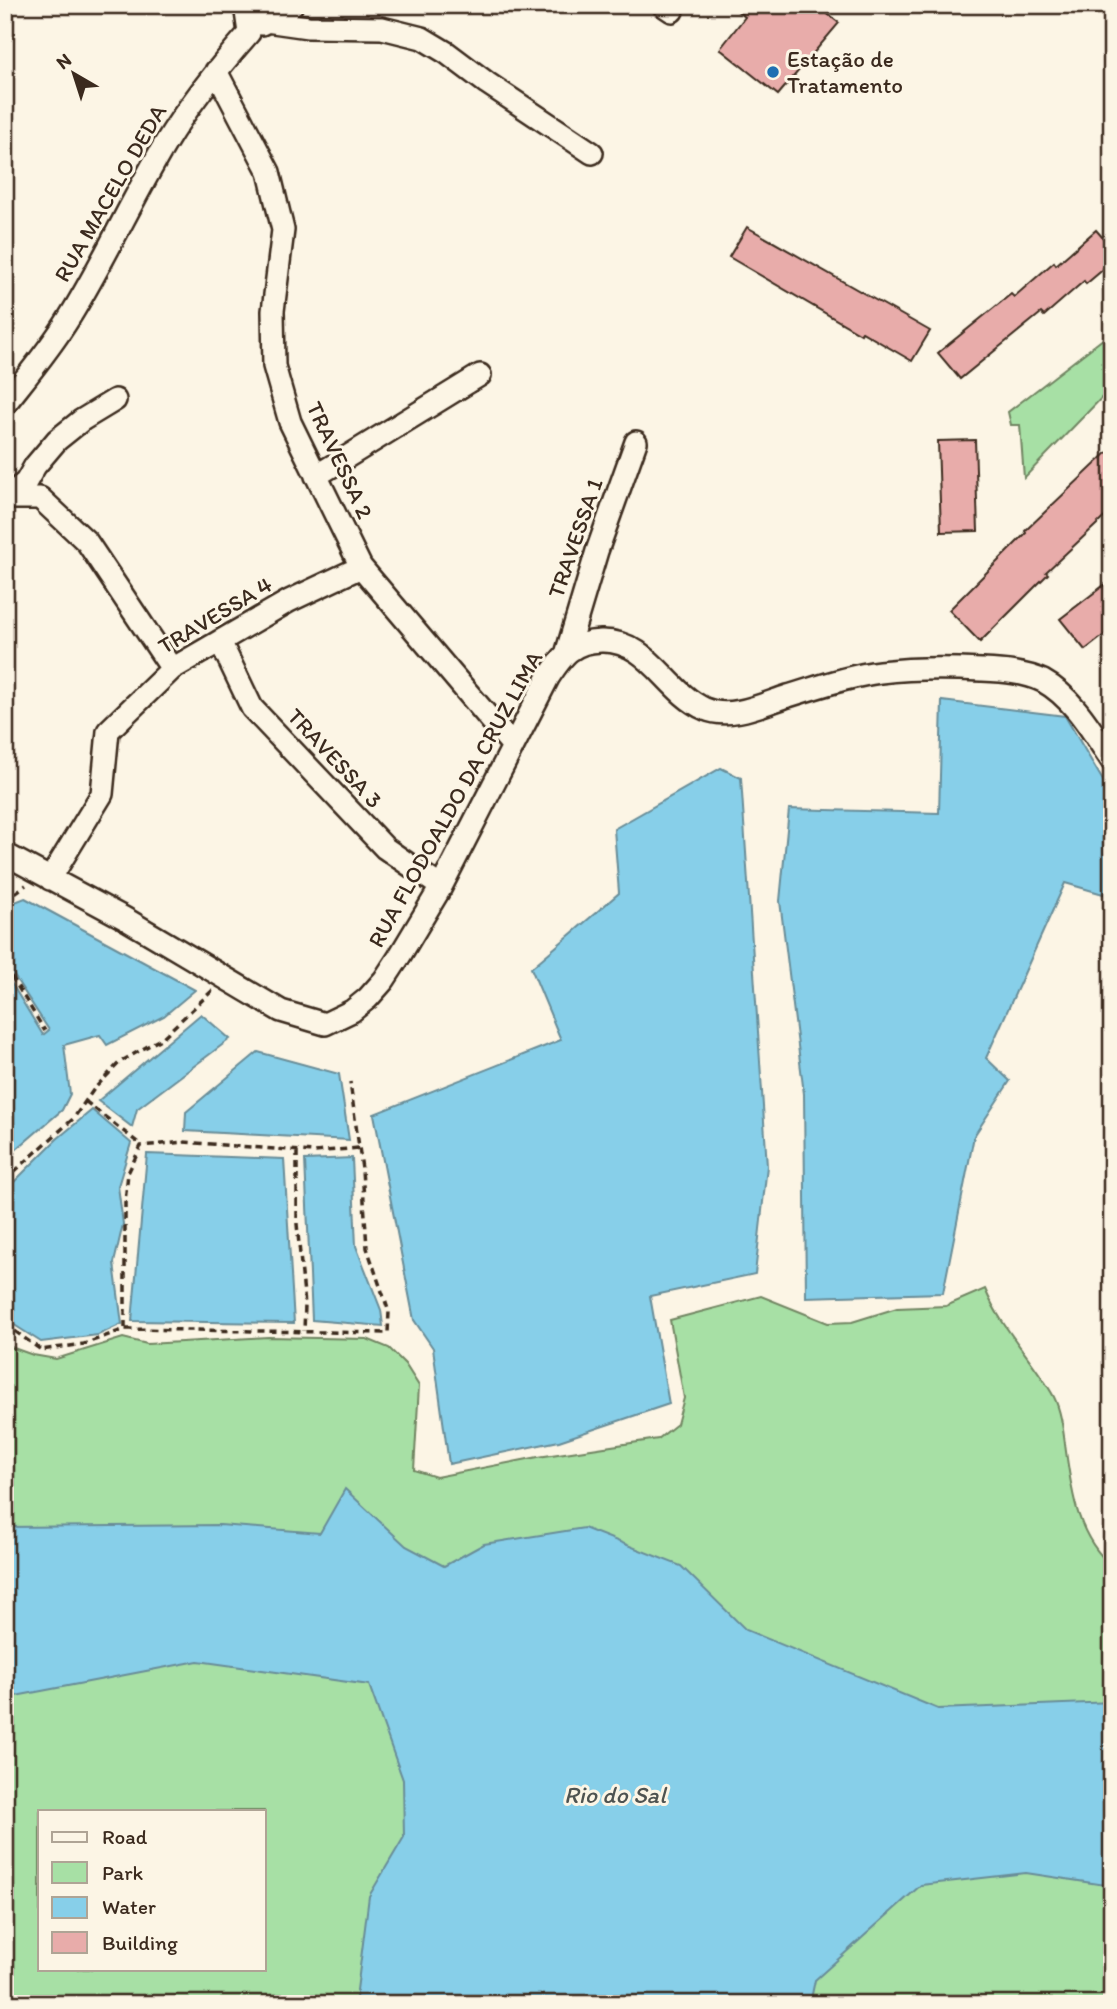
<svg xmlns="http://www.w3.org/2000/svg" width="1117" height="2009" font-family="Itim,sans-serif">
	<rect width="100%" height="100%" fill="#fcf5e5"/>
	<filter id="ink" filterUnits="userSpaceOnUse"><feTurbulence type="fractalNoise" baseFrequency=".0143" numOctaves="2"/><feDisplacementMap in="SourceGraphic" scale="14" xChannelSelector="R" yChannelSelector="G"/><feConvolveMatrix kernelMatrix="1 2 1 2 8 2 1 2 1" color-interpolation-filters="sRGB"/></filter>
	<g filter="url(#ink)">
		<path fill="#a7e0a5" stroke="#718562" stroke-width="2" fill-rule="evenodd" d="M1112 332V387L1024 478 1020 425H1011L1008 412Z
			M985 1289C1002 1330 1033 1359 1054 1397 1061 1411 1063 1429 1065 1444 1071 1488 1076 1536 1112 1566V2004H5V1345L33 1355 56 1359 123 1338 147 1344 268 1337 367 1339 389 1348 405 1364 419 1386 414 1470 436 1477 538 1457 658 1439 677 1424 684 1398 670 1320 761 1296 828 1323 852 1322 897 1308 946 1306ZM40 1811H264V1969H40Z"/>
		<path fill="#87cfe9" stroke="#698d98" stroke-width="2" d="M942 701 1065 716 1112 796V890L1110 896 1065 883 986 1058 1010 1081 974 1136 943 1293 806 1297 804 1094 780 901 789 809 939 813Z
			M721 768 741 778 767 1166 755 1274 650 1296 669 1404 559 1441 449 1464 433 1348 414 1320 374 1114 561 1040 531 968 619 893 614 829Z
			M25 898 195 990 164 1016 107 1045 100 1035 64 1045 70 1094 62 1110 5 1159V973L43 1035 49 1030 5 962V906Z
			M201 1014 230 1039 137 1109 132 1127 98 1101Z
			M258 1052 339 1074 349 1140 185 1131 186 1112Z
			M92 1110 131 1143 118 1186 123 1224 114 1263 122 1324 98 1335 41 1342 5 1319V1191L57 1139Z
			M147 1154 284 1159 294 1323 132 1321Z
			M352 1158 356 1246 381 1310 383 1326 312 1320 305 1160Z
			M345 1489 406 1546 444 1566 484 1544 584 1528 681 1566 746 1630 938 1709 1112 1702V1886L1026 1873 921 1885 815 1980 810 2004H352L356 1998 369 1896 404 1837 403 1780 369 1685 198 1661 5 1698V1527L220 1525 320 1533Z"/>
		<path fill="#e8acaa" stroke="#3b2a1e" stroke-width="2" d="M730 5H816L839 23 778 95 720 49 745 17Z
			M747 227 930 331 912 361 862 332 861 334 729 257Z
			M1096 230 1112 248V262L1086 284 1084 281 1044 316 1041 313 960 379 938 353 1011 294 1014 297 1054 262 1056 265Z
			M975 440 978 531 941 532 938 441Z
			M1112 448V510L1046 572 1048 574 980 642 949 610 1026 533 1025 531Z
			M1112 579V629L1085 650 1060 619Z"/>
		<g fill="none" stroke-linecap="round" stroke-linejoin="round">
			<g stroke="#3b2a1e" stroke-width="26">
				<path id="street" d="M663 5 672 11
					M266 21 308 27 382 28 422 38 447 53 487 83 592 153
					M262 24 292 5
					M216 71 269 172 283 230 273 311 274 366 290 422 361 567 513 746
					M5 404C27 376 50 349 69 318 104 262 131 201 165 144 189 104 218 68 249 33L245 5
					M316 476 480 375
					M5 498H40L87 542 172 669
					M5 498 26 482 35 466 57 440 82 420 115 400
					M220 641 252 708 385 848 441 887
					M567 651 597 551 636 442
					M5 854 124 918 281 1011 325 1024 352 1011 368 998 384 980 399 957 441 887 548 678C563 655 572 642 601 641 650 640 665 691 705 709 731 720 763 704 788 696 818 687 849 676 880 672 913 668 948 668 981 670 1001 671 1025 672 1043 681 1074 698 1093 733 1112 761
					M50 879 102 794 108 731 172 669 289 601 361 567"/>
			</g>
			<path stroke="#3b2a1e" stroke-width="3.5" stroke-dasharray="7 5" stroke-linecap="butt" d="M5 900 26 885
				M5 966 45 1031
				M85 1101 141 1145
				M297 1151V1224L305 1305 304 1331
				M5 1180 73 1119 94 1089 120 1062 162 1038 213 990
				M5 1324 41 1350 84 1344 125 1329 388 1333 389 1312 367 1248 362 1169 350 1082
				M125 1328V1202L128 1173 141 1146 184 1142 314 1152 359 1148"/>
			<use href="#street" stroke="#fcf5e5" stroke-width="21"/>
		</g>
	</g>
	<circle fill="#1f6fb2" stroke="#fcf5e5" stroke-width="2.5" cx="773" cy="72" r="7"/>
	<g text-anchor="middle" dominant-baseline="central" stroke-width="6" stroke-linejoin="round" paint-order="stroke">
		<g font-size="23" fill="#3b2a1e" stroke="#fcf5e5" text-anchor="start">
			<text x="787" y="59">Estação de<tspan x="787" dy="26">Tratamento</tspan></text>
		</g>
		<g font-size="23" fill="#3b2a1e" stroke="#fcf5e5">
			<text transform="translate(110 193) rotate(-60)">RUA MACELO DEDA</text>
			<text transform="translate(340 460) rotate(65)">TRAVESSA 2</text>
			<text transform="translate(575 538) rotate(-71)">TRAVESSA 1</text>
			<text transform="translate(215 615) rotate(-31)">TRAVESSA 4</text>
			<text transform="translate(335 758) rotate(47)">TRAVESSA 3</text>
			<text transform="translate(455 799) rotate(-61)">RUA FLODOALDO DA CRUZ LIMA</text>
		</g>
		<g font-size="24" font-style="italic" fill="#4e5351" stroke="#fcf5e5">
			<text x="615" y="1794">Rio do Sal</text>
		</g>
	</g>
	<rect width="1117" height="2009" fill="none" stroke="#fcf5e5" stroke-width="28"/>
	<rect x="14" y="14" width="1089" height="1981" fill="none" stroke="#3b2a1e" stroke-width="2.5" filter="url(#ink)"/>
	<rect x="38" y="1810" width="228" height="161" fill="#fcf5e5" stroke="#afa495" stroke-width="2"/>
	<rect x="52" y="1832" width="35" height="10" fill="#fcf5e5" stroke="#afa495" stroke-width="2"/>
	<text x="102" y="1844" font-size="21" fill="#3b2a1e">Road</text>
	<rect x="52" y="1862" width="35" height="21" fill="#a7e0a5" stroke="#afa495" stroke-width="2"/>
	<text x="102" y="1880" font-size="21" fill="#3b2a1e">Park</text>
	<rect x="52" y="1897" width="35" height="21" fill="#87cfe9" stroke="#afa495" stroke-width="2"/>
	<text x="102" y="1914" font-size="21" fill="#3b2a1e">Water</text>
	<rect x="52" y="1932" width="35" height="21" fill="#e8acaa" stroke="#afa495" stroke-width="2"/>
	<text x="102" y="1950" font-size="21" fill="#3b2a1e">Building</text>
	<g transform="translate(74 74) rotate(321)" stroke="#fcf5e5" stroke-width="5" paint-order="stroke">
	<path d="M0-5L12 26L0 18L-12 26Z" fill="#3b2a1e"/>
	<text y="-10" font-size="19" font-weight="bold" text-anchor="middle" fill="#3b2a1e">N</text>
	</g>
</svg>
